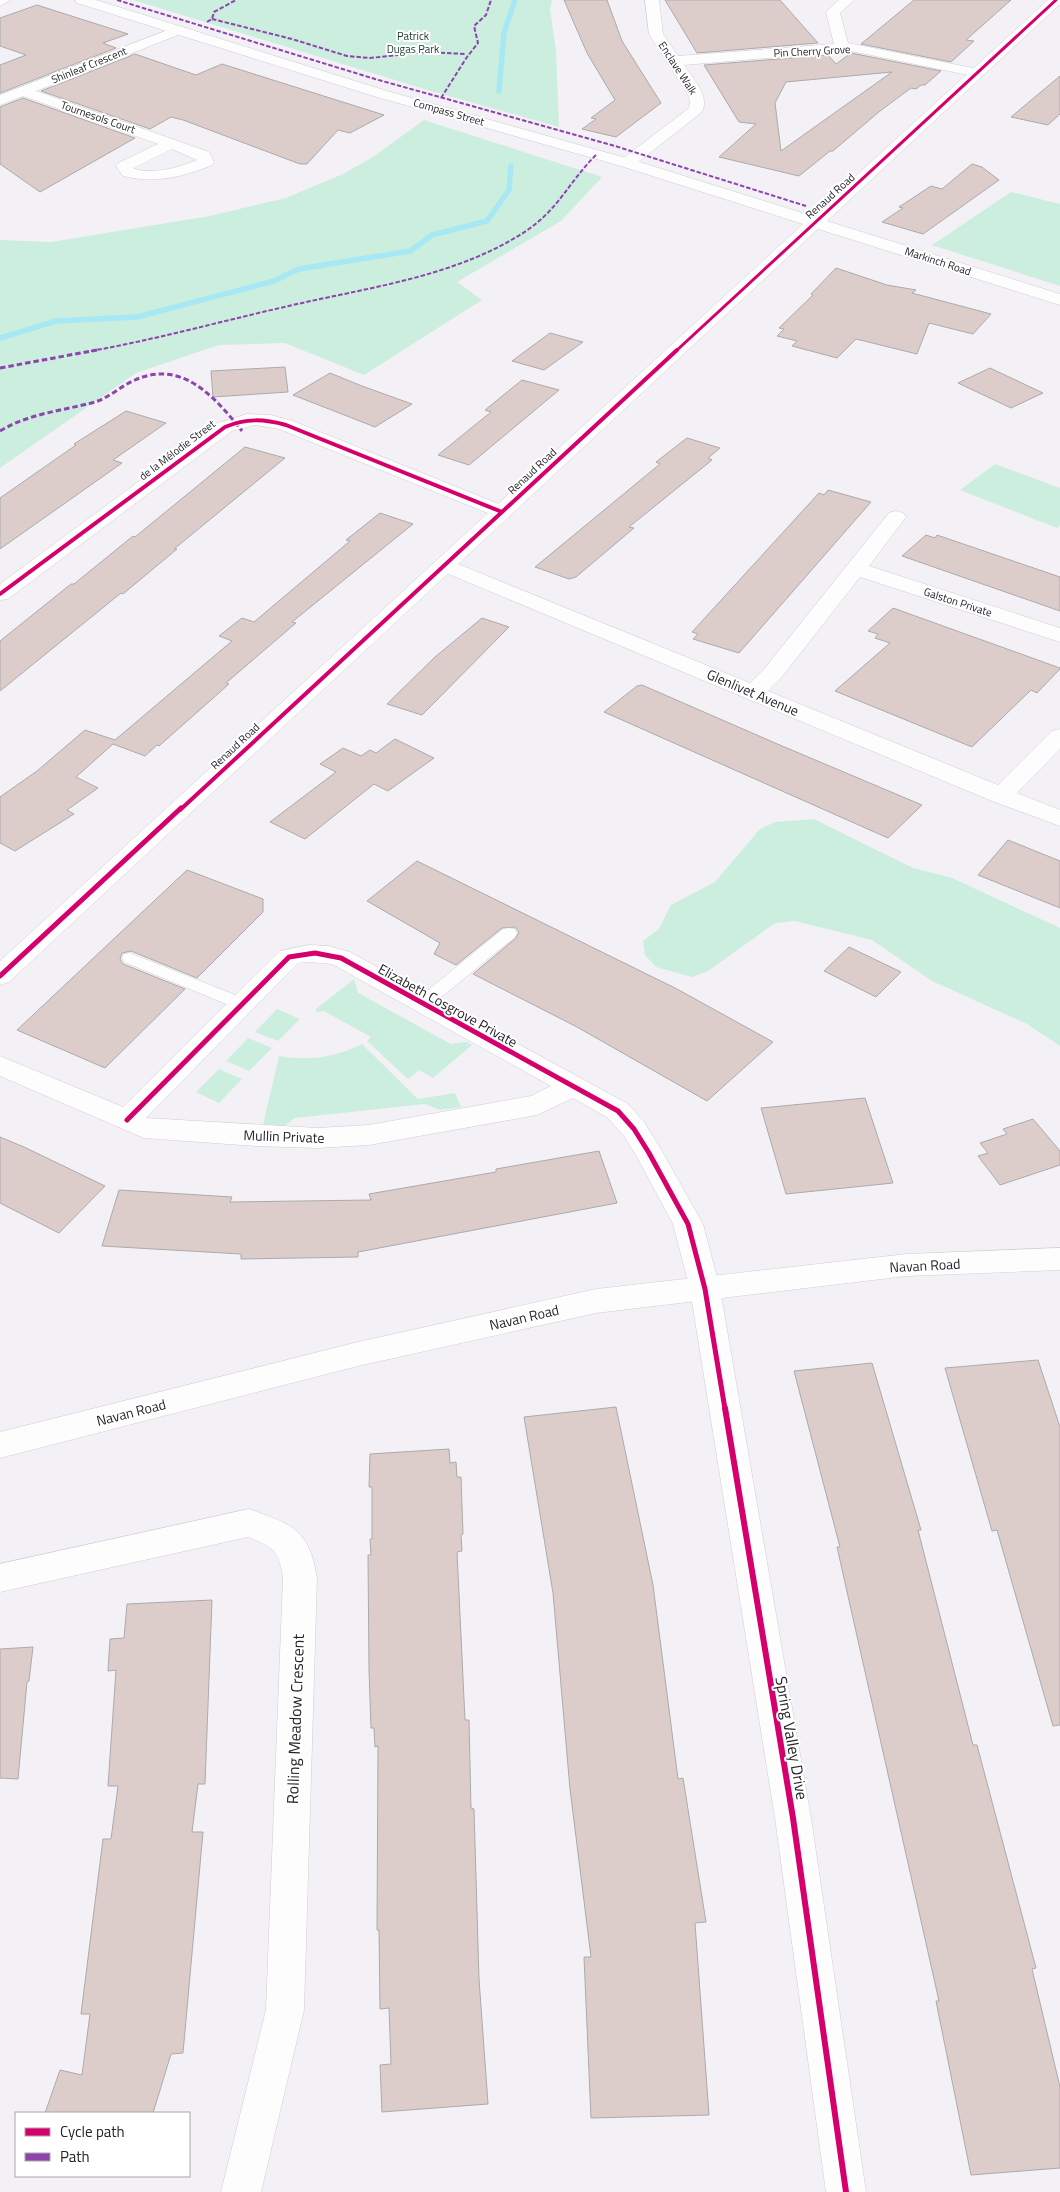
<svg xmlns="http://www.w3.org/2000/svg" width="1060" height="2192" font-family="'Titillium Web',sans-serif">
	<rect width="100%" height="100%" fill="#f3f1f5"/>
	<path fill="#cceedf" d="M133 0H552L550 9 556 51 559 127 434 92Z
		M424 120 602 177 561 221 457 282 482 300 364 375 285 343 219 345 136 373 0 468V240L51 242 210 216 286 198 343 174 373 157Z
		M1011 192 1060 204V286L932 245Z
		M995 464 1060 488V525L1057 528 960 490Z
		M814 819 913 868 952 878 1060 928V1046L1027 1024 932 981 872 940 795 921 775 923 708 971 692 977 656 967 645 955 643 941 659 929 671 905 715 882 760 829 775 822Z
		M354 979 358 993 451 1044 467 1042 472 1045 433 1078 419 1070 408 1079 367 1041 371 1037 324 1011 316 1012V1009Z
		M277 1009 300 1019 278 1041 255 1032Z
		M248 1038 272 1048 249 1071 226 1061Z
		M362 1044 418 1099 455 1093 461 1107 440 1110 425 1104 295 1118 283 1127 263 1125 279 1056C309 1061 334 1058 362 1044Z
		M219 1069 242 1079 219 1103 196 1092Z"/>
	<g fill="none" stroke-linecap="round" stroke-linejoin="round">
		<path stroke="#a7e8f4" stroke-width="5.5" d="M499 91 504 33 515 0
			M0 338 56 321 137 317 274 281 299 269 410 251 432 235 487 221 509 190 511 166"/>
	</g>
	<path fill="#dccdcb" stroke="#acaaab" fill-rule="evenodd" d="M564 0H607L622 41 661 103 616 137 582 129 596 119 591 118 615 100 587 53Z
		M665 0H780L818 43 697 53Z
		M914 0H1011L966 40 974 41 951 62 861 44Z
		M37 5 128 34 103 43 116 48 0 93V65L26 55 0 46V18Z
		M851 53 941 71 925 85H921L916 89 911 88 880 111 833 151H830L799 176 719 157 756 124 739 122 704 65 828 55 836 64ZM892 72 781 151 775 103 786 82Z
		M135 54 196 75 222 64 384 115 350 133 338 130 307 164H300L183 120 171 117 150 129 41 91Z
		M1060 76V114L1048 125 1011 117Z
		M23 98 135 138 40 192 0 164V107Z
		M972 164 982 167 999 180 923 234 882 222 903 208 899 207 931 186 942 189Z
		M836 268 887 285 916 290 912 293 991 314 973 334 929 323 917 354 856 339 837 358 792 346 797 341 777 336 784 329 779 328 813 295 811 294Z
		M550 333 583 342 544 370 512 361Z
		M285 367 288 392 213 397 211 371Z
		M990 368 1043 393 1011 408 958 383Z
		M330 373 362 386 412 404 375 427 293 395Z
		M522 380 559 390 469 465 438 455 491 412 485 410Z
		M126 411 166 423 113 460 122 463 0 549V498L76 445 74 444Z
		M687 438 720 448 708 458 712 460 629 527 634 528 576 577 569 579 535 567 660 464 656 462Z
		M245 447 285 458 174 549H177L123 594 121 593 0 691V641L71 584H74L133 536 135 537Z
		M828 490 871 502 739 653 693 639 698 634 692 632 819 493 824 495Z
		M380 513 413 524 292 622 296 623 226 683 229 684 159 746 157 745 145 756 113 744 76 777 98 788 67 810 74 814 15 851 0 843V797L37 771 85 730 115 740 232 641 219 636 242 618 254 622 350 541 346 540Z
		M926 535 935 538 937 535 1060 577V611L902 556Z
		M893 608 1060 668V669L1037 693 1031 690 972 747 835 691 890 643 875 638 878 634 868 631Z
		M482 618 509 627 422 715 387 704 435 657Z
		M642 685 775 743 922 805 888 838 604 712 637 686Z
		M395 739 434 758 388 791 374 784 305 839 270 822 336 772 320 764 343 748 361 756 370 750 376 753Z
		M1008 840 1060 861V908L978 875Z
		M417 861 677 989 773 1042 707 1101 577 1027 473 974 516 938 519 932 515 927 502 928 456 965 434 954 440 943 367 901Z
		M187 870 263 899V912L197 978 131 951 122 953 120 959 123 964 185 989 105 1068 17 1030Z
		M849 947 901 972 876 997 824 971Z
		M865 1098 893 1183 786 1194 761 1108Z
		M1033 1119 1060 1151V1165L1000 1185 978 1156 988 1153 980 1143 1007 1134 1003 1129Z
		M0 1137 24 1147 105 1186 59 1233 0 1203Z
		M599 1151 617 1203 358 1252V1257L241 1259V1254L102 1246 119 1190 232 1197 230 1202 371 1200 369 1194 496 1172V1169Z
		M1038 1360 1060 1427V1725L1053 1726 997 1530 992 1531 945 1368Z
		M872 1363 921 1530H918L973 1745H977L1036 1968 1032 1969 1060 2087V2168L971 2175 936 2001H939L837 1547H840L794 1371Z
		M616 1407 653 1585 678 1779 683 1778 706 1922 695 1923 709 2115 591 2118 584 1957H591L570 1789 553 1593 524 1417Z
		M449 1449 450 1463 456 1462 457 1477H461L463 1534 461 1535 462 1551 457 1552 465 1720H469L471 1808 474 1809 479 1979 488 2104 382 2112 380 2065 391 2064 389 2008 380 2009 379 1930H377L378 1746 375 1747 374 1728H371L369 1670 368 1555H371L370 1539H372V1487H369L370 1454Z
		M212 1600 205 1784H198L192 1832H203L183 2053 171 2054 153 2113H45L60 2070 82 2075 90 2014H81L103 1839H111L118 1786H108L116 1670 108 1671 110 1639 124 1638 127 1604Z
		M33 1647 29 1681 27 1682 18 1779 0 1778V1649Z"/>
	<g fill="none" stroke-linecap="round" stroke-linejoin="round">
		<g stroke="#cecdd0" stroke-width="1">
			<path id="service" d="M509 928 515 929 517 933 515 937 429 1007H417L415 1003 417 999 503 929Z
				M130 953 248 1000 250 1004 248 1008H236L124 962 122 958 124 954Z"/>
		</g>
		<g stroke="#cecdd0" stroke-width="1">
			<path id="minor" d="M0 0H11L0 6Z
				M645 0H659L663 34 678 56 834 44 826 12 839 0H854L840 13 848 43 978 69 985 73 978 77 851 51 684 65C693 79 710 95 702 112L633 166 627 168 619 163 621 160 688 109 690 104 689 96 649 34Z
				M178 26 183 27 185 30 183 33 36 91 209 152 214 162 212 165C184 177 153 184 123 176L116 166 118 163 158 144 23 96 0 105V95ZM172 149 197 160C180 167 151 176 133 168Z
				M247 414 270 415 293 421 509 508 512 512 509 516 502 518 495 516 279 429 255 425 232 431 8 599 0 600V584L218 423Z
				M896 511 903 513 906 517 869 566 1060 628V642L860 577 781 678 768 691 998 785 1052 731 1060 729V749L1017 793 1060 810V826L992 801 439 570 436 566 439 562 446 560 453 562 750 683 765 668 889 513Z
				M309 945 328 946 350 952 628 1104 644 1122 659 1146 703 1224 720 1289 716 1297 705 1300 694 1297 690 1289 673 1224 637 1157 624 1136 608 1118 573 1098 537 1115 369 1145 317 1148 256 1146 144 1138 0 1076V1056L123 1107 280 951ZM309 962 332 964 551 1086 531 1096 369 1125 317 1128 146 1118 298 963Z
				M249 1509C293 1525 309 1529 317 1578L304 2010 261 2192H221L266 2010 283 1578C279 1550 273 1547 248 1537L0 1592V1564Z"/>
		</g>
		<g stroke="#cecdd0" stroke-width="1">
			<path id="tertiary" d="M75 0H96L387 91 633 160 812 216 1048 0H1060V4L827 221 1060 294V305L818 229 9 982 0 985V961L803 224 621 166 377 97 77 3Z
				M705 1278 716 1281 720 1289 811 1818 866 2192H826L775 1818 690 1289 694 1281Z"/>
		</g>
		<g stroke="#cecdd0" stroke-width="1">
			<path id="secondary" d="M1060 1248V1270L907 1276 596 1313 358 1366 0 1458V1432L358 1342 596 1289 907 1254Z"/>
		</g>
		<use href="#service" fill="#fdfdfe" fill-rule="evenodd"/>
		<use href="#minor" fill="#fdfdfe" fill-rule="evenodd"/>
		<use href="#tertiary" fill="#fdfdfe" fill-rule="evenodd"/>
		<use href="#secondary" fill="#fdfdfe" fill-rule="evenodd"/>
		<path stroke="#8e44ad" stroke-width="2" stroke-dasharray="4.5 2" stroke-linecap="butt" d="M117 0 375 79 615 146 806 206
			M212 19 292 39 347 56 370 58 426 52 466 54
			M207 22 212 19 214 12 236 0
			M441 98 467 57 478 43 474 26 486 15 491 0
			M91 351C158 339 226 320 293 305 371 287 458 276 526 231 559 209 570 180 597 154"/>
		<path stroke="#8e44ad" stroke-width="3" stroke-dasharray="5.5 3" stroke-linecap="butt" d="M0 368 97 350
			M0 431C30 413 62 411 95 402 110 397 121 386 135 380 182 359 215 397 242 431"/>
		<g stroke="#fff" stroke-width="5">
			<path id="cycleway-far3" d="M676 351 1056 0"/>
		</g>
		<g stroke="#fff" stroke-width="6">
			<path id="cycleway-far2" d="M0 594 225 427C246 418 264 419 286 425L502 512
				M180 810 677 350"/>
		</g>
		<g stroke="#fff" stroke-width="8">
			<path id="cycleway-far1" d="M0 976 181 808
				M127 1120 289 957 315 953 341 958 618 1111 634 1129 649 1153 688 1224 705 1289 725 1409"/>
		</g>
		<g stroke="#fff" stroke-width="9">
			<path id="cycleway" d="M725 1408 793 1818 846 2192"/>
		</g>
		<use href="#cycleway-far3" stroke="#d6006c" stroke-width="3"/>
		<use href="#cycleway-far2" stroke="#d6006c" stroke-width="4"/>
		<use href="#cycleway-far1" stroke="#d6006c" stroke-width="5"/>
		<use href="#cycleway" stroke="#d6006c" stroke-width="6"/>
	</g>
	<g text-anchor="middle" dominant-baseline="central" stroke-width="4" stroke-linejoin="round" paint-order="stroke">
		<g font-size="11" fill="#17392b" stroke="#fff">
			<text x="413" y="36">Patrick<tspan x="413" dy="13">Dugas Park</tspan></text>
		</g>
		<g font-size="11" fill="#262427" stroke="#fff">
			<text transform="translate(812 51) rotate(-3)">Pin Cherry Grove</text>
			<text transform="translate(89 65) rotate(-22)">Shinleaf Crescent</text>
			<text transform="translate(678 68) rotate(57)">Enclave Walk</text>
			<text transform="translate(449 112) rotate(16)">Compass Street</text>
			<text transform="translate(98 117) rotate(19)">Tournesols Court</text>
			<text transform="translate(830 196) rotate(-42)">Renaud Road</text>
			<text transform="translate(938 261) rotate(18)">Markinch Road</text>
			<text transform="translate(177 450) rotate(-37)">de la Mélodie Street</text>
			<text transform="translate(532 471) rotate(-43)">Renaud Road</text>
			<text transform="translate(958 602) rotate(18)">Galston Private</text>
			<text transform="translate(235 746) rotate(-43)">Renaud Road</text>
		</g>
		<g font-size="14" fill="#262427" stroke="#fff">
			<text transform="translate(753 692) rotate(23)">Glenlivet Avenue</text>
			<text transform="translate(448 1005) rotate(29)">Elizabeth Cosgrove Private</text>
			<text transform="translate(284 1136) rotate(2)">Mullin Private</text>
			<text transform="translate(925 1265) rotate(-3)">Navan Road</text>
			<text transform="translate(524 1317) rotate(-13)">Navan Road</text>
			<text transform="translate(131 1412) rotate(-14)">Navan Road</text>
		</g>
		<g font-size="16" fill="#262427" stroke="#fff">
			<text transform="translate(295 1719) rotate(-88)">Rolling Meadow Crescent</text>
			<text transform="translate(792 1738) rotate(80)">Spring Valley Drive</text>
		</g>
	</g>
	<rect x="15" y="2112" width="175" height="65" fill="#ffffff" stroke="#a8a7a9"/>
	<rect x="25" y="2128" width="25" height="8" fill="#d6006c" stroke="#a8a7a9"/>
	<text x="60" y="2137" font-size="15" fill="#262427">Cycle path</text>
	<rect x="25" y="2153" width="25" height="8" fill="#8e44ad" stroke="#a8a7a9"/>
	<text x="60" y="2162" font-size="15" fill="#262427">Path</text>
</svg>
